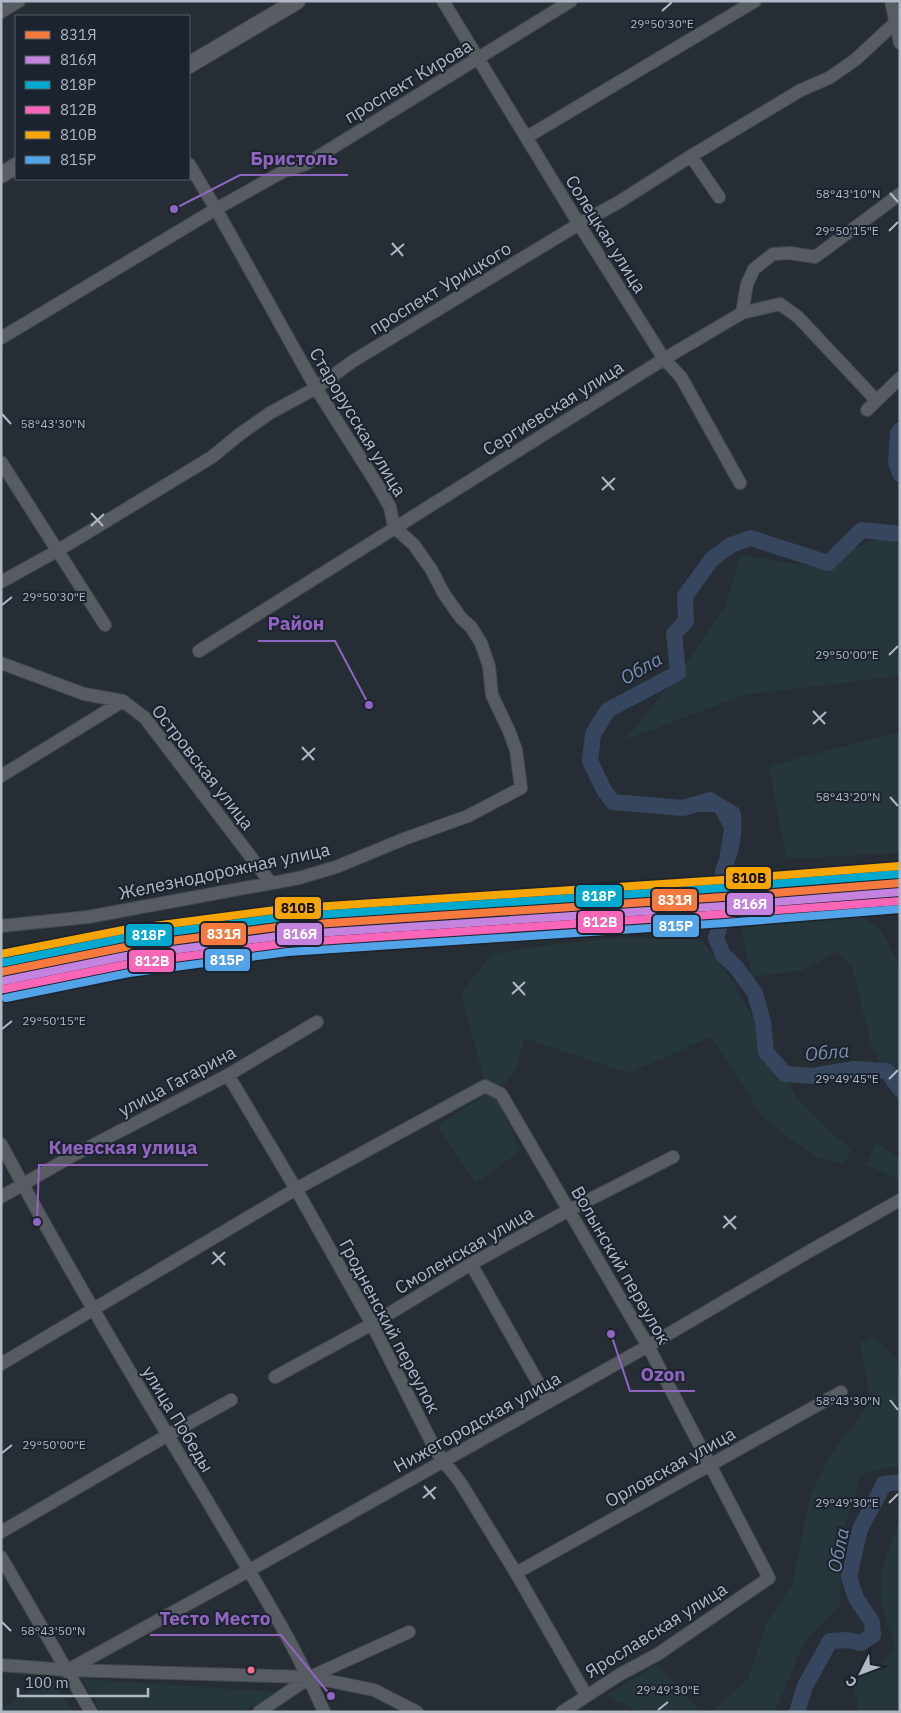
<svg xmlns="http://www.w3.org/2000/svg" width="901" height="1713" font-family="'IBM Plex Sans',sans-serif">
	<rect width="100%" height="100%" fill="#272d34"/>
	<path fill="#25373a" d="M900 532V676L744 695 625 740 683 668 725 606 741 555 804 565Z
		M900 732V853L786 859 769 766Z
		M827 895 881 929 900 967V1107L871 1044 852 967 838 952 803 970 752 977 740 926 775 905Z
		M632 937 701 939 732 980 799 1101 831 1133 851 1149 844 1164 816 1157 765 1120 711 1037 629 1073 525 1038 516 1068 496 1096 521 1151 475 1183 438 1126 488 1093 461 994 491 954 562 943Z
		M876 1142 900 1158V1180L866 1165Z
		M873 1336 897 1359 900 1382V1465L862 1474 840 1540V1605L804 1642 775 1712H711L748 1679 767 1622 792 1584 811 1493 832 1453 871 1402 860 1343Z
		M900 1519V1712H860L853 1686 864 1664 879 1666 895 1650 881 1602 882 1569Z
		M657 1664 701 1712H643L606 1696Z
		M53 1678 72 1712H1V1708Z
		M82 1679 277 1692 245 1712H101Z"/>
	<path fill="#36465e" d="M710 800 733 814C735 836 731 851 723 871L720 868V853L724 829 715 812H681L651 809 634 811 607 808 613 802 683 808Z"/>
	<g fill="none" stroke-linecap="round" stroke-linejoin="round">
		<path stroke="#36465e" stroke-width="16" d="M900 430 898 433 896 462 900 474
			M723 871C731 851 735 836 733 814L710 800 683 808 613 802 604 790 590 761 593 734 608 710 678 673 674 634 686 621 685 596 712 559 731 545 751 538 828 563 862 530 900 534
			M724 911 716 938 723 955 735 966 755 993 763 1022 766 1052 785 1074 812 1076 854 1069 887 1071 900 1089
			M797 1712 805 1686 830 1641 848 1640 861 1643 873 1635 872 1622 856 1598 849 1577 860 1529 884 1484 900 1482"/>
		<g stroke="#45494f" stroke-width="14">
			<path id="minor" d="M443 1 579 224 664 359 681 377 740 483
				M891 1 900 43
				M1 12 19 1
				M527 137 755 1
				M691 156 719 197
				M742 313 780 304 798 317 876 400
				M1 338 216 209 284 171 306 164 571 1
				M867 410 900 378
				M1 462 105 625
				M1 582 57 551 212 457 240 434 270 413 316 388 353 361 579 224 619 202 691 156 801 90 829 78 855 60 895 23
				M199 651 664 359 742 313 747 284 754 269 773 254 790 253 815 257 900 194
				M1 663 84 694 123 701 145 718 270 882
				M1 776 123 701
				M1 926 88 917 299 878 336 867 404 839 468 816 521 788 516 750 509 731 492 695 489 666 481 643 471 627 461 618 444 594 431 569 414 545 394 527 390 507 378 486 316 388 216 209 189 164
				M228 1075 296 1189 372 1324 436 1451 460 1482 516 1573 586 1695
				M1 1144C65 1264 135 1381 205 1497 246 1567 292 1637 324 1712
				M1 1197 72 1156 228 1075 317 1022
				M471 1264 549 1402
				M1 1364 296 1189 485 1086 501 1094 648 1346 769 1578 658 1654 619 1675 562 1712
				M275 1377 372 1324 471 1264 569 1210 673 1157
				M1 1532 168 1435 231 1400
				M1 1557 91 1712
				M516 1573 841 1392
				M1 1665 68 1670 310 1677 374 1690 417 1712
				M68 1670 248 1571 648 1346 808 1252 900 1200
				M259 1712 310 1677 409 1632"/>
		</g>
		<g stroke="#454951" stroke-width="18">
			<path id="major" d="M189 65 297 1
				M1 175 16 166"/>
		</g>
		<use href="#minor" stroke="#575b62" stroke-width="12"/>
		<use href="#major" stroke="#5a5d64" stroke-width="16"/>
		<g stroke="#1b232e" stroke-width="11">
			<path id="rail-1" d="M1 972 125 947 285 926 723 897 900 883"/>
		</g>
		<g stroke="#1b232e" stroke-width="11">
			<path id="rail-2" d="M3 981 126 956 286 935 724 906 900 892"/>
		</g>
		<g stroke="#1b232e" stroke-width="11">
			<path id="rail-3" d="M1 963 124 938 284 917 722 888 899 874"/>
		</g>
		<g stroke="#1b232e" stroke-width="11">
			<path id="rail-4" d="M4 989 128 964 287 943 724 914 900 901"/>
		</g>
		<g stroke="#1b232e" stroke-width="11">
			<path id="rail-5" d="M1 954 123 930 283 909 722 880 899 866"/>
		</g>
		<g stroke="#1b232e" stroke-width="11">
			<path id="rail-6" d="M6 998 129 973 288 952 725 923 900 909"/>
		</g>
		<use href="#rail-1" stroke="#f6793e" stroke-width="8"/>
		<use href="#rail-2" stroke="#c483df" stroke-width="8"/>
		<use href="#rail-3" stroke="#00a9ce" stroke-width="8"/>
		<use href="#rail-4" stroke="#fa66b7" stroke-width="8"/>
		<use href="#rail-5" stroke="#f7a600" stroke-width="8"/>
		<use href="#rail-6" stroke="#53a3e8" stroke-width="8"/>
	</g>
	<path fill="none" stroke="#b1b8c5" stroke-width="2" d="M662 11 672 2M890 193 898 202M889 231 898 222M392 243 403 256M391 255 404 244M2 414 11 424M602 477 614 490M602 490 615 478M91 513 103 526M91 526 104 514M2 605 12 597M889 655 898 646M813 711 825 724M813 724 826 712M302 747 314 760M302 760 315 748M890 797 898 806M513 982 525 995M512 994 525 982M2 1029 12 1021M889 1079 898 1070M724 1216 736 1229M723 1228 736 1216M213 1252 225 1265M212 1264 225 1252M890 1400 898 1410M2 1453 12 1445M424 1486 435 1499M423 1498 436 1487M889 1503 898 1494M2 1622 11 1631M658 1710 668 1702"/>
	<circle fill="#fb6d88" stroke="#1b232e" stroke-width="2" cx="251" cy="1670" r="4.5"/>
	<g text-anchor="middle" dominant-baseline="central" stroke-width="4" stroke-linejoin="round" paint-order="stroke">
		<g font-size="18" fill="#b1b8c5" stroke="#1b232e">
			<text transform="translate(408 81) rotate(-31)">проспект Кирова</text>
			<text transform="translate(606 234) rotate(58)">Солецкая улица</text>
			<text transform="translate(440 288) rotate(-31)">проспект Урицкого</text>
			<text transform="translate(553 408) rotate(-32)">Сергиевская улица</text>
			<text transform="translate(358 422) rotate(59)">Старорусская улица</text>
			<text transform="translate(203 767) rotate(52)">Островская улица</text>
			<text transform="translate(224 871) rotate(-12)">Железнодорожная улица</text>
			<text transform="translate(177 1081) rotate(-28)">улица Гагарина</text>
			<text transform="translate(464 1250) rotate(-30)">Смоленская улица</text>
			<text transform="translate(621 1265) rotate(60)">Волынский переулок</text>
			<text transform="translate(390 1326) rotate(62)">Гродненский переулок</text>
			<text transform="translate(178 1419) rotate(59)">улица Победы</text>
			<text transform="translate(477 1422) rotate(-29)">Нижегородская улица</text>
			<text transform="translate(670 1467) rotate(-29)">Орловская улица</text>
			<text transform="translate(656 1630) rotate(-32)">Ярославская улица</text>
		</g>
		<g font-size="19" font-style="italic" fill="#7a8eac" stroke="#1b232e">
			<text transform="translate(641 668) rotate(-30)">Обла</text>
			<text transform="translate(827 1052) rotate(-5)">Обла</text>
			<text transform="translate(838 1550) rotate(-79)">Обла</text>
		</g>
	</g>
	<g font-size="12" text-anchor="middle" fill="#b1b8c5" stroke="#1b232e" stroke-width="4" stroke-linejoin="round" paint-order="stroke">
		<text x="662" y="28">29°50'30"E</text>
		<text x="848" y="198">58°43'10"N</text>
		<text x="847" y="235">29°50'15"E</text>
		<text x="53" y="428">58°43'30"N</text>
		<text x="54" y="601">29°50'30"E</text>
		<text x="847" y="659">29°50'00"E</text>
		<text x="848" y="801">58°43'20"N</text>
		<text x="54" y="1025">29°50'15"E</text>
		<text x="847" y="1083">29°49'45"E</text>
		<text x="848" y="1405">58°43'30"N</text>
		<text x="54" y="1449">29°50'00"E</text>
		<text x="847" y="1507">29°49'30"E</text>
		<text x="53" y="1635">58°43'50"N</text>
		<text x="668" y="1694">29°49'30"E</text>
	</g>
	<path fill="none" stroke="#9164c1" stroke-width="2" d="M174 209L240 175H348M369 705L335 641H258M37 1222L39 1165H208M611 1334L630 1391H695M331 1696L281 1635H150"/>
	<g fill="#9164c1" stroke="#1b232e" stroke-width="2">
		<circle cx="174" cy="209" r="5"/>
		<circle cx="369" cy="705" r="5"/>
		<circle cx="37" cy="1222" r="5"/>
		<circle cx="611" cy="1334" r="5"/>
		<circle cx="331" cy="1696" r="5"/>
	</g>
	<g font-size="19" text-anchor="middle" font-weight="bold" fill="#9164c1" stroke="#1b232e" stroke-width="4" stroke-linejoin="round" paint-order="stroke">
		<text x="294" y="165">Бристоль</text>
		<text x="296" y="630">Район</text>
		<text x="123" y="1154">Киевская улица</text>
		<text x="663" y="1381">Ozon</text>
		<text x="215" y="1625">Тесто Место</text>
	</g>
	<g stroke="#1b232e" stroke-width="2">
		<rect x="725" y="866" width="47" height="24" rx="5" fill="#f7a600"/>
		<rect x="575" y="884" width="48" height="24" rx="5" fill="#00a9ce"/>
		<rect x="651" y="888" width="47" height="24" rx="5" fill="#f6793e"/>
		<rect x="726" y="892" width="48" height="24" rx="5" fill="#c483df"/>
		<rect x="274" y="896" width="48" height="24" rx="5" fill="#f7a600"/>
		<rect x="577" y="910" width="47" height="24" rx="5" fill="#fa66b7"/>
		<rect x="652" y="914" width="48" height="24" rx="5" fill="#53a3e8"/>
		<rect x="200" y="922" width="47" height="24" rx="5" fill="#f6793e"/>
		<rect x="276" y="922" width="47" height="24" rx="5" fill="#c483df"/>
		<rect x="125" y="923" width="48" height="24" rx="5" fill="#00a9ce"/>
		<rect x="204" y="948" width="47" height="24" rx="5" fill="#53a3e8"/>
		<rect x="128" y="949" width="47" height="24" rx="5" fill="#fa66b7"/>
	</g>
	<g font-size="14" text-anchor="middle" font-weight="bold" fill="#fff">
		<text x="599" y="901">818Р</text>
		<text x="675" y="905">831Я</text>
		<text x="750" y="909">816Я</text>
		<text x="600" y="927">812В</text>
		<text x="676" y="931">815Р</text>
		<text x="224" y="939">831Я</text>
		<text x="300" y="939">816Я</text>
		<text x="149" y="940">818Р</text>
		<text x="227" y="965">815Р</text>
		<text x="152" y="966">812В</text>
	</g>
	<g font-size="14" text-anchor="middle" font-weight="bold" fill="#111">
		<text x="749" y="883">810В</text>
		<text x="298" y="913">810В</text>
	</g>
	<rect width="901" height="1713" fill="none" stroke="#b1b8c5" stroke-width="5"/>
	<rect x="15" y="15" width="175" height="165" fill="#1b232e" stroke="#575f6a"/>
	<rect x="25" y="31" width="25" height="8" fill="#f6793e" stroke="#575f6a"/>
	<text x="60" y="40" font-size="15" fill="#b1b8c5">831Я</text>
	<rect x="25" y="56" width="25" height="8" fill="#c483df" stroke="#575f6a"/>
	<text x="60" y="65" font-size="15" fill="#b1b8c5">816Я</text>
	<rect x="25" y="81" width="25" height="8" fill="#00a9ce" stroke="#575f6a"/>
	<text x="60" y="90" font-size="15" fill="#b1b8c5">818Р</text>
	<rect x="25" y="106" width="25" height="8" fill="#fa66b7" stroke="#575f6a"/>
	<text x="60" y="115" font-size="15" fill="#b1b8c5">812В</text>
	<rect x="25" y="131" width="25" height="8" fill="#f7a600" stroke="#575f6a"/>
	<text x="60" y="140" font-size="15" fill="#b1b8c5">810В</text>
	<rect x="25" y="156" width="25" height="8" fill="#53a3e8" stroke="#575f6a"/>
	<text x="60" y="165" font-size="15" fill="#b1b8c5">815Р</text>
	<g transform="translate(861 1673) rotate(228)" stroke="#1b232e" stroke-width="4" paint-order="stroke">
	<path d="M0-4L9 19L0 12L-9 19Z" fill="#b1b8c5"/>
	<text y="-8" font-size="14" font-weight="bold" text-anchor="middle" fill="#b1b8c5">С</text>
	</g>
	<path d="M18 1688v8h130v-8" fill="none" stroke="#b1b8c5" stroke-width="2.5"/>
	<text x="25" y="1688" font-size="15" fill="#b1b8c5" stroke="#1b232e" stroke-width="4" paint-order="stroke">100 m</text>
</svg>
